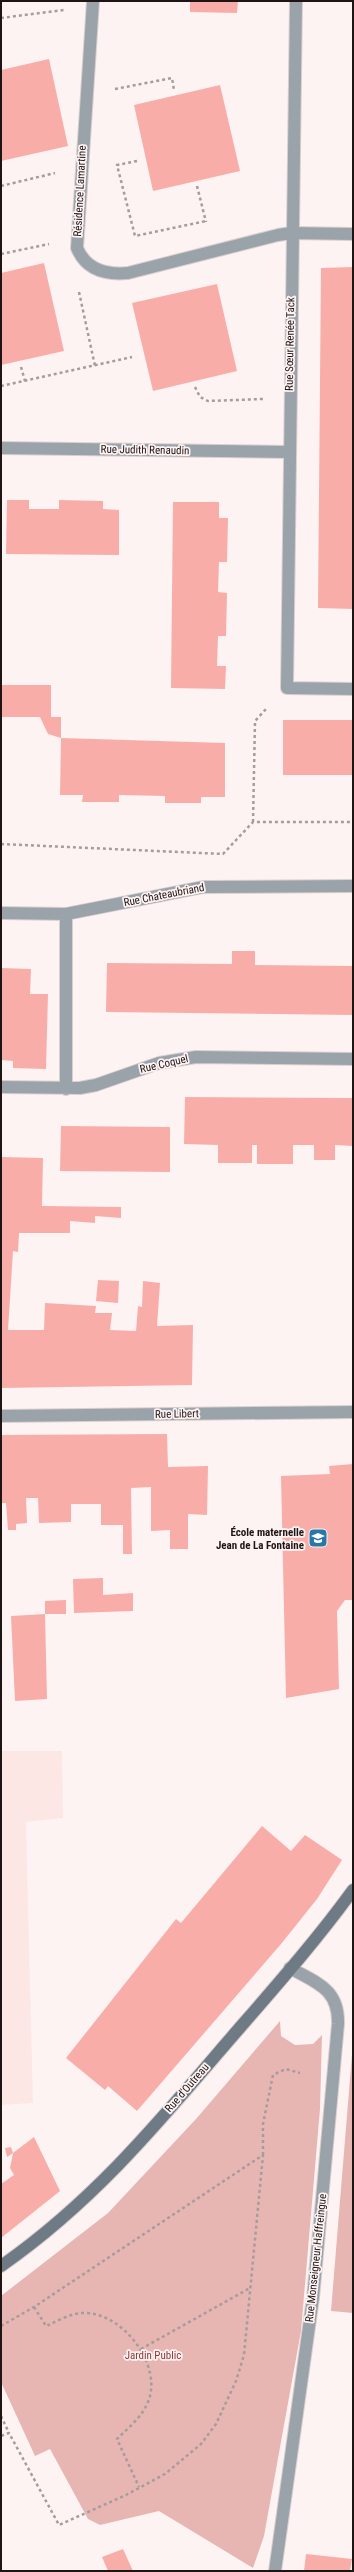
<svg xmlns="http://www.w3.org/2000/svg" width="354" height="2572" font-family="'Roboto Condensed',sans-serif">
	<rect width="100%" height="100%" fill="#fef3f3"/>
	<path fill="#fde7e5" d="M1 1751H62L63 1818 26 1822 33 2103 1 2105Z"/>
	<path fill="#e7b6b3" d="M280 2021 281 2036 295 2045 313 2044 322 2035 320 2109 301 2331 264 2536 253 2568 159 2511 100 2525 88 2519 50 2449 35 2456 1 2382V2296L108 2213 196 2119Z
		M353 2042V2313L331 2311Z"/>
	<path fill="#f9ada9" d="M190 1H238L237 13 190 12Z
		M49 59 68 146 1 161V70Z
		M220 85 240 171 153 191 134 105Z
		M44 263 64 351 1 365V273Z
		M353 267V609L318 608 321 268Z
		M217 284 237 371 153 391 132 303Z
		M7 500H29V509H59V500L103 501V509L119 510V555L6 554Z
		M173 502H219V518H228L227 562H219L218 592 227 593 226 636H218L217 666H226L225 689 171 688Z
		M2 685H51V717H61V738L48 734 40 717H2Z
		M283 720H353V775H283Z
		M61 738 225 743V797H201V803H165V796L119 795V802H82L83 795H60Z
		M232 951H255V965L353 966V1015L106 1012 107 963 232 964Z
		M1 968 31 969 30 994H48L46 1069 13 1068V1061L1 1060Z
		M185 1097 353 1098V1146L335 1145V1160H314V1145H293V1164H257V1145H252V1163H218V1145L184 1144Z
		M61 1126 170 1127V1172L60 1171Z
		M1 1157 43 1158 42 1206 121 1207V1218L95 1216V1223L70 1221V1233H19L18 1252 13 1251 8 1330H44L45 1303 96 1306 95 1313H112L110 1330 136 1331 138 1306 142 1307 143 1281 160 1283 157 1326 193 1325 192 1385 1 1388Z
		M98 1280 119 1281 118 1303 96 1301Z
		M167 1434 168 1467 208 1466 207 1515 188 1514V1549H170V1530L151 1531V1487L131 1488 132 1554H123V1525H101V1504H71V1522L39 1523 38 1498H26L27 1523 16 1524V1530H8L6 1503H1V1435Z
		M353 1464V1600H345L337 1611 339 1689 286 1698 281 1476 330 1474 329 1466Z
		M103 1578V1595L133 1593V1611L74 1613 73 1579Z
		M66 1600V1614H45V1601Z
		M45 1614 47 1699 15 1701 11 1616Z
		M262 1826 291 1851 305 1835 342 1860 317 1899 281 1944 137 2111 108 2086 105 2090 66 2058 176 1919 181 1923Z
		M34 2137 60 2191 1 2238V2184L14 2175 10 2168 13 2153Z
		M11 2147 13 2153 7 2157 5 2148Z
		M123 2549 133 2571H108L102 2557Z
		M306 2554 352 2559 350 2571H304Z"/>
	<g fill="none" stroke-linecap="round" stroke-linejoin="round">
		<g stroke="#dacfcf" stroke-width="14">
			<path id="lane" d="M93 1 77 248C86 270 106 275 128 273L278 235 291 233 353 234"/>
		</g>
		<g stroke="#dacfcf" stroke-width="14">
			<path id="street" d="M296 1 287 688 353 689
				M1 448 289 452
				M1 913 66 914 203 887 353 886
				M66 914V1089
				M1 1087 80 1088 96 1085 159 1063 196 1057 353 1059
				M1 1416 353 1412
				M275 2571 313 2298 338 2024C339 1989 317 1983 290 1968"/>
		</g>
		<g stroke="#dacfcf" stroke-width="14">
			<path id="secondary" d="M1 2266C90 2204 154 2128 224 2046 268 1995 313 1945 353 1890"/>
		</g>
		<path stroke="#a69c9b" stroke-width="2.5" stroke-dasharray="3 3" stroke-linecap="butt" d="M1 18 64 10
			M115 89 172 78 174 90
			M137 161 117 165 135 236 206 221
			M1 186 55 173
			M197 186 206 222
			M1 254 49 244
			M79 292 95 366
			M21 367 25 381
			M1 386 132 357
			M195 387 200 397 208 401 263 399
			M253 822 255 721 267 708
			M1 844 223 854 253 822H353
			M263 2155V2124L273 2075 286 2069 300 2073
			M34 2307 46 2326C58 2321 72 2312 86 2313 124 2314 163 2366 148 2402 142 2417 128 2428 117 2439L139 2487
			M1 2326 34 2307 263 2155 244 2355 236 2381 216 2424 201 2444 165 2474 126 2495 59 2525 9 2433 1 2436
			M141 2349 250 2288
			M1 2416 9 2433"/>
		<use href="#lane" stroke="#9ba3aa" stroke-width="12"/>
		<use href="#street" stroke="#9ba3aa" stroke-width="12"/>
		<use href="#secondary" stroke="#6f7b84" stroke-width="12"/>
	</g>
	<defs>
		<g id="school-square" transform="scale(1)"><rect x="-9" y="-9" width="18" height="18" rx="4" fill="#2877a9" stroke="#fef3f3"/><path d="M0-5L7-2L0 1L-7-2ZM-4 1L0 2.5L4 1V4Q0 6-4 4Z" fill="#fff"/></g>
	</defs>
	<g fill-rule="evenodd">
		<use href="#school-square" x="318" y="1538"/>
	</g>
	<g text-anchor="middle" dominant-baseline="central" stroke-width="3.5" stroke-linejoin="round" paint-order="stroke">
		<g font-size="11" fill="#1d1413" stroke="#fef3f3">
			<text transform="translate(80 191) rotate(-87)">Résidence Lamartine</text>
			<text transform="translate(290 344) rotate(-89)">Rue Sœur Renée Tack</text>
			<text transform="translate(145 450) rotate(1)">Rue Judith Renaudin</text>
			<text transform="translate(164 895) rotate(-11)">Rue Chateaubriand</text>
			<text transform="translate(164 1064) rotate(-13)">Rue Coquel</text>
			<text transform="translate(177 1414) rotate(-1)">Rue Libert</text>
			<text transform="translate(187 2088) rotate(-49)">Rue d'Outreau</text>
			<text transform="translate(316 2258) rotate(-84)">Rue Monseigneur Haffreingue</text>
		</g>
		<g font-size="11" font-weight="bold" fill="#1d1413" stroke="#fef3f3" text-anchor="end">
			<text x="304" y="1532">École maternelle<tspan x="304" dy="13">Jean de La Fontaine</tspan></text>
		</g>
		<g font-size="11" fill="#8c3535" stroke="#fef3f3">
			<text x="153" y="2355">Jardin Public</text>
		</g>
	</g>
	<rect width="354" height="2572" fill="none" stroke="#1d1413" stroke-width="4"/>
</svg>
